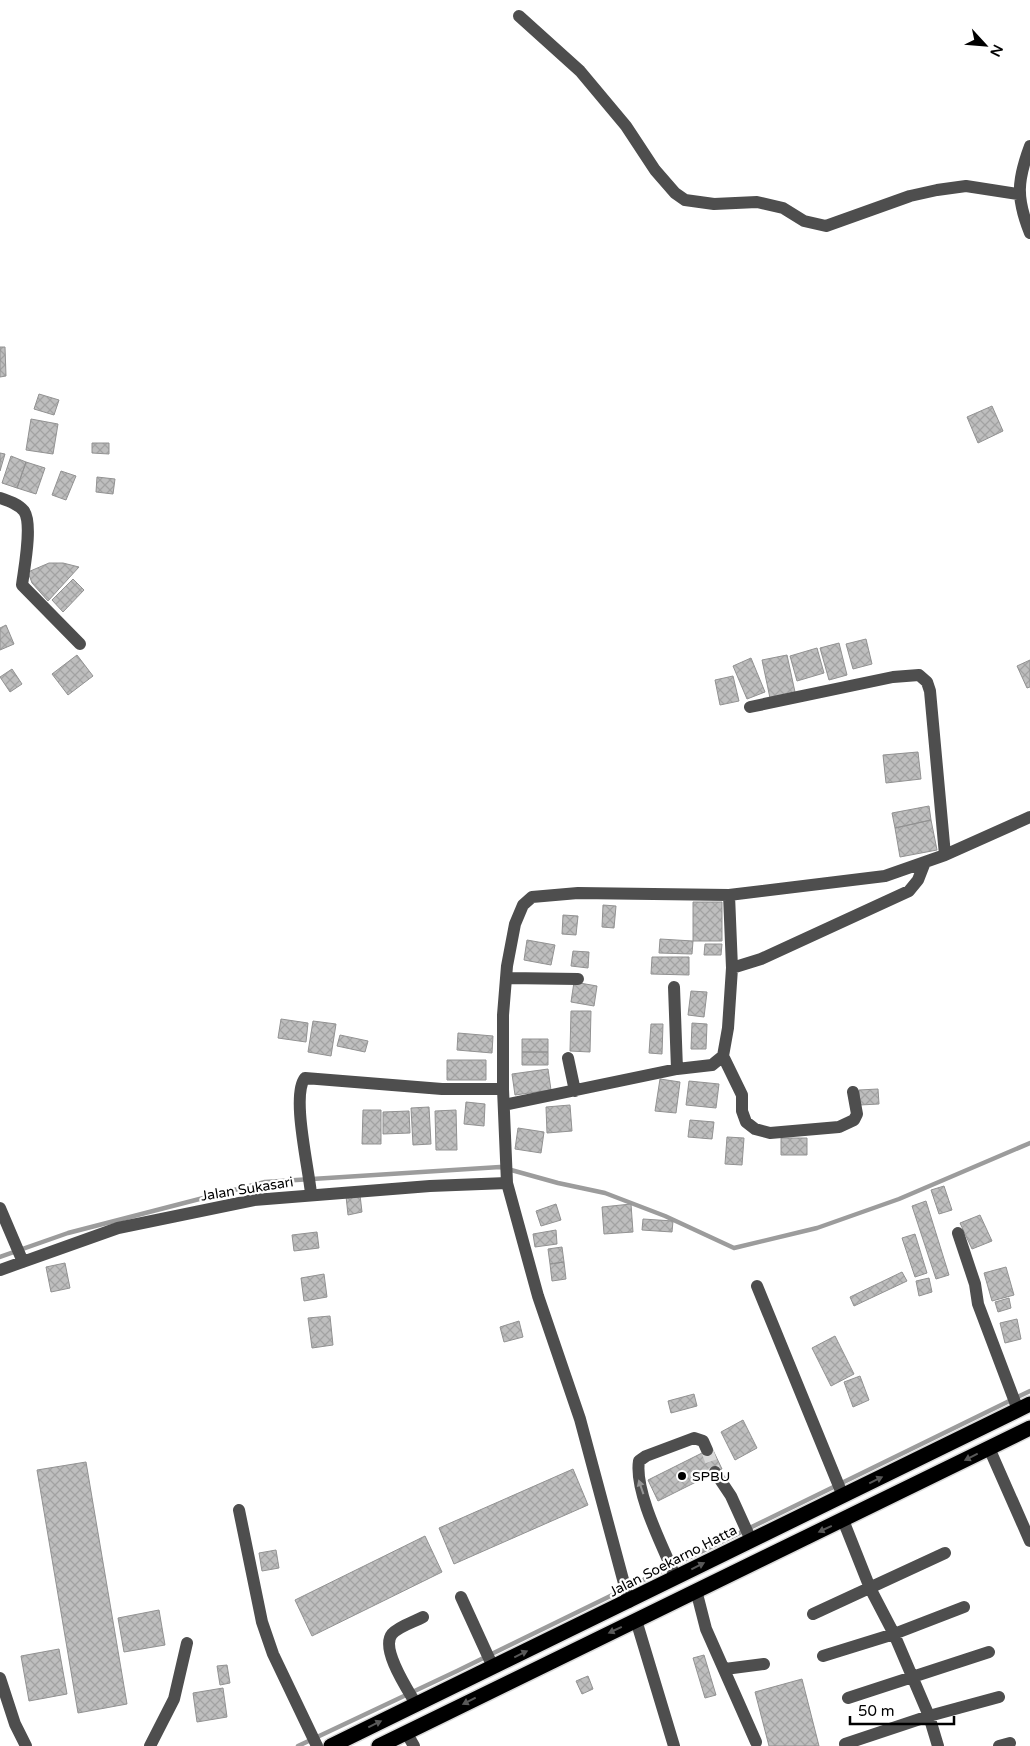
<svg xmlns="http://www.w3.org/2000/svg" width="1030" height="1746" font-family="'Varela Round',sans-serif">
	<defs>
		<pattern id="building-cross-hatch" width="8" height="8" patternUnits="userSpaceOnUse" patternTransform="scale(1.25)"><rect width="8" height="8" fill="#bebebe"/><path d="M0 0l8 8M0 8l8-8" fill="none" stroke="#a2a2a2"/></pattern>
	</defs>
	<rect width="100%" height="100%" fill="#fff"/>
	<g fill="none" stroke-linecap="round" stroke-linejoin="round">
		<path stroke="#9c9c9c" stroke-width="4.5" d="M0 1257 68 1233 265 1182 500 1167 558 1183 605 1193 665 1216 734 1248 817 1228 899 1199 1030 1143
			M298 1746 457 1671 1030 1391"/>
	</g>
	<path fill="url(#building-cross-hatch)" stroke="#929292" d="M0 347H5L6 376 0 377Z
		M39 394 59 400 54 415 34 409Z
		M992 406 1003 431 978 443 967 417Z
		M31 419 58 424 53 454 26 450Z
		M92 443H109V454L92 453Z
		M0 453 5 454 0 471Z
		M11 456 26 462 17 488 2 483Z
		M26 462 45 468 36 494 17 488Z
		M61 471 76 476 66 500 52 495Z
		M97 477 115 479 113 494 96 492Z
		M49 563H63L79 567 48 601 32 583 28 572Z
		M73 579 84 590 63 612 52 600Z
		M6 625 14 644 0 650V628Z
		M866 639 872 664 853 669 846 644Z
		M839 643 847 675 829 680 820 648Z
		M817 648 824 673 797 681 790 656Z
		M77 655 93 676 68 695 52 674Z
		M787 655 795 692 770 698 762 660Z
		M751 658 765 692 747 699 733 666Z
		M1030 660V687L1027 688 1017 666Z
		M12 669 22 684 10 692 0 677Z
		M733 676 739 701 720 705 715 680Z
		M918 752 921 779 886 783 883 755Z
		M929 806 931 820 895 828 892 813Z
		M931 820 937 850 900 857 895 828Z
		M693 902H722V941H693Z
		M603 905 616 906 614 928 602 927Z
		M563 915 578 916 576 935 562 934Z
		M660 939 693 941 692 954 659 953Z
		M527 940 555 945 551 965 524 960Z
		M705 944H722L721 955H704Z
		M573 951 589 952 588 968 571 966Z
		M652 957H689V975L651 974Z
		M574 982 597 986 594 1006 571 1002Z
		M691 991 707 992 704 1017 688 1015Z
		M571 1011H591L590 1052 570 1051Z
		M281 1019 308 1023 306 1042 278 1038Z
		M313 1021 336 1024 331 1056 308 1052Z
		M692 1023 707 1024 706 1049H691Z
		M651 1024H663L662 1054 649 1053Z
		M458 1033 493 1036 492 1053 457 1050Z
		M340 1035 368 1041 365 1052 337 1046Z
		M522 1039H548V1052H522Z
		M522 1052H548V1065H522Z
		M447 1060H486V1080H447Z
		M548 1069 551 1090 515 1095 512 1074Z
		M660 1079 680 1082 676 1113 655 1111Z
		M689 1081 719 1084 716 1108 686 1105Z
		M878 1089 879 1104 860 1105 859 1090Z
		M466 1102 485 1104 484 1126 464 1124Z
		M570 1105 572 1131 547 1133 546 1107Z
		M429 1107 431 1144 413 1145 411 1108Z
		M363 1110H381V1144H362Z
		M456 1110 457 1150H436L435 1111Z
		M409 1111 410 1133 383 1134V1112Z
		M690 1120 714 1122 712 1139 688 1137Z
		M518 1128 544 1132 541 1153 515 1149Z
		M727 1137 744 1138 742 1165 725 1164Z
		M781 1138H807V1155H781Z
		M944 1186 952 1210 939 1214 931 1190Z
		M360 1195 362 1212 348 1215 346 1196Z
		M926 1201 949 1275 936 1279 912 1206Z
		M556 1204 561 1220 541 1226 536 1211Z
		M631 1204 633 1232 604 1234 602 1207Z
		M980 1215 992 1241 972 1249 960 1223Z
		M643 1219 673 1221 672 1232 642 1230Z
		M556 1230 557 1244 535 1247 533 1234Z
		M317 1232 319 1248 294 1251 292 1235Z
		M915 1234 927 1273 915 1277 902 1238Z
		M562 1247 564 1262 550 1264 548 1249Z
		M564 1262 566 1279 552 1281 550 1264Z
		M65 1263 70 1288 51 1292 46 1267Z
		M1006 1267 1014 1295 992 1301 984 1273Z
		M902 1272 907 1281 854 1306 850 1297Z
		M324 1274 327 1297 304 1301 301 1278Z
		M929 1278 932 1292 919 1296 916 1281Z
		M1009 1298 1011 1308 998 1312 995 1302Z
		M330 1316 333 1345 312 1348 308 1318Z
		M1017 1319 1021 1339 1005 1343 1000 1323Z
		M519 1321 523 1337 504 1342 500 1327Z
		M835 1336 854 1374 831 1386 812 1348Z
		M860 1376 869 1400 853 1407 844 1382Z
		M694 1394 697 1406 671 1413 668 1401Z
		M743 1420 757 1448 735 1460 721 1432Z
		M712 1448 722 1469 658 1501 648 1480Z
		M86 1462 127 1704 78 1713 37 1470Z
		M573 1469 588 1505 454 1564 439 1528Z
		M425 1536 442 1572 312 1636 295 1600Z
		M276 1550 279 1568 262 1571 259 1553Z
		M159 1610 165 1645 124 1652 118 1618Z
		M59 1649 67 1694 29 1701 21 1656Z
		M704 1655 716 1695 705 1698 693 1658Z
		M227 1665 230 1683 220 1685 217 1666Z
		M588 1676 593 1689 582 1694 576 1681Z
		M802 1679 819 1746H769L755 1692Z
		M223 1688 227 1717 197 1722 193 1693Z"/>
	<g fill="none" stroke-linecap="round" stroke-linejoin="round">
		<path stroke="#d9d9d9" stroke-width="12" stroke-dasharray="12 6" stroke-linecap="butt" d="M707 1450 715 1472"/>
		<g stroke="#dbdbdb" stroke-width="18">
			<path id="highway" d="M331 1746 1030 1404
				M379 1746 1030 1428"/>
		</g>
		<path stroke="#4e4e4e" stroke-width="12" d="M519 16 580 71 626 126 655 170 675 193 685 200 714 204 757 202 783 208 804 221 826 226 910 196 937 190 966 186 1018 194
			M1030 146C1017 181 1016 198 1030 233
			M0 498C9 501 18 504 24 511 33 524 24 569 22 585L80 644
			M750 707 893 677 919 675 927 682 930 691 945 855
			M729 895 732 968
			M507 978 578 979
			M674 987 677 1069
			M568 1058 575 1091
			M853 1092 857 1114 854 1120 839 1127 770 1133 755 1129 746 1122 742 1111V1095L723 1056 728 1028 732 968 761 959 909 891 918 880 925 862
			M504 1105 677 1069 712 1065 723 1056
			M311 1194C309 1169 291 1095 305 1078L442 1089H503
			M0 1208 23 1262
			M958 1233 975 1284 978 1304 1018 1410
			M0 1270 118 1228 254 1200 430 1186 507 1183
			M757 1286 843 1496
			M989 1448 1030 1541
			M715 1472 731 1496 751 1540
			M239 1510 262 1622 273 1654 317 1746
			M843 1520 870 1588 894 1634 929 1716 938 1746
			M676 1578C664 1549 634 1492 639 1461L646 1456 694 1438 703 1441 707 1450
			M696 1590 706 1629 756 1742
			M461 1597 493 1667
			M629 1602 580 1419 538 1296 507 1183 503 1089V1015L507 966 515 924 523 905 532 897 578 893 729 895 885 876 945 855 1030 817
			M813 1614 945 1553
			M636 1620 674 1746
			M823 1656 894 1634 964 1607
			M725 1669 764 1664
			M0 1678 15 1724 26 1746
			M848 1698 989 1652
			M416 1704C408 1690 380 1649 392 1634 399 1626 414 1622 423 1617
			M406 1732 414 1746
			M845 1744 929 1716 999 1697
			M150 1746 174 1699 187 1643
			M999 1746 1010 1743"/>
		<use href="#highway" stroke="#000" stroke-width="15"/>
	</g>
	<defs><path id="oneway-solid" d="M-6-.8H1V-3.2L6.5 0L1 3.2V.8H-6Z" transform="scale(1.25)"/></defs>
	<g fill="#595959">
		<use href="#oneway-solid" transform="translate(971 1457) rotate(153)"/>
		<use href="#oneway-solid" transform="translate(876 1480) rotate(-26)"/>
		<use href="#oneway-solid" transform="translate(825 1529) rotate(155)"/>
		<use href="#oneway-solid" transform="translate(698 1566) rotate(-27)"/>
		<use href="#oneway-solid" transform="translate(615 1630) rotate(155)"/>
		<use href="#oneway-solid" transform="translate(521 1654) rotate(-26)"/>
		<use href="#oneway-solid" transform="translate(469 1701) rotate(153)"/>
		<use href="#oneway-solid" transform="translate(375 1724) rotate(-26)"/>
	</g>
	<use fill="#959595" href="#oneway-solid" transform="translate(641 1487) rotate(-109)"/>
	<circle fill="#000" stroke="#fff" stroke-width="2" cx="682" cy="1476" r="5"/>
	<g text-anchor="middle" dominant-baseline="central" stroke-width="4.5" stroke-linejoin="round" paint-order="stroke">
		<g font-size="14" fill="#000" stroke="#fff">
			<text transform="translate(247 1189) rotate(-9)">Jalan Sukasari</text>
			<text transform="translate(673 1561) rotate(-27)">Jalan Soekarno Hatta</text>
		</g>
		<g font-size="14" fill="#000" stroke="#fff" text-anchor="start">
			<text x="692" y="1476">SPBU</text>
		</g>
	</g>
	<g transform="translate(985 45) rotate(116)" stroke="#ffffff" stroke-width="4" paint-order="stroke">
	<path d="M0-4L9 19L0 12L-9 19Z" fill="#000000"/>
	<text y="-8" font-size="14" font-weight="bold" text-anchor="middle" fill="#000000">N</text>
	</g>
	<path d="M850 1716v8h104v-8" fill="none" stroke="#000000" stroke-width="2.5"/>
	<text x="858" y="1716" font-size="15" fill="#000000" stroke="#ffffff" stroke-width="4" paint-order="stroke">50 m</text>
</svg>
